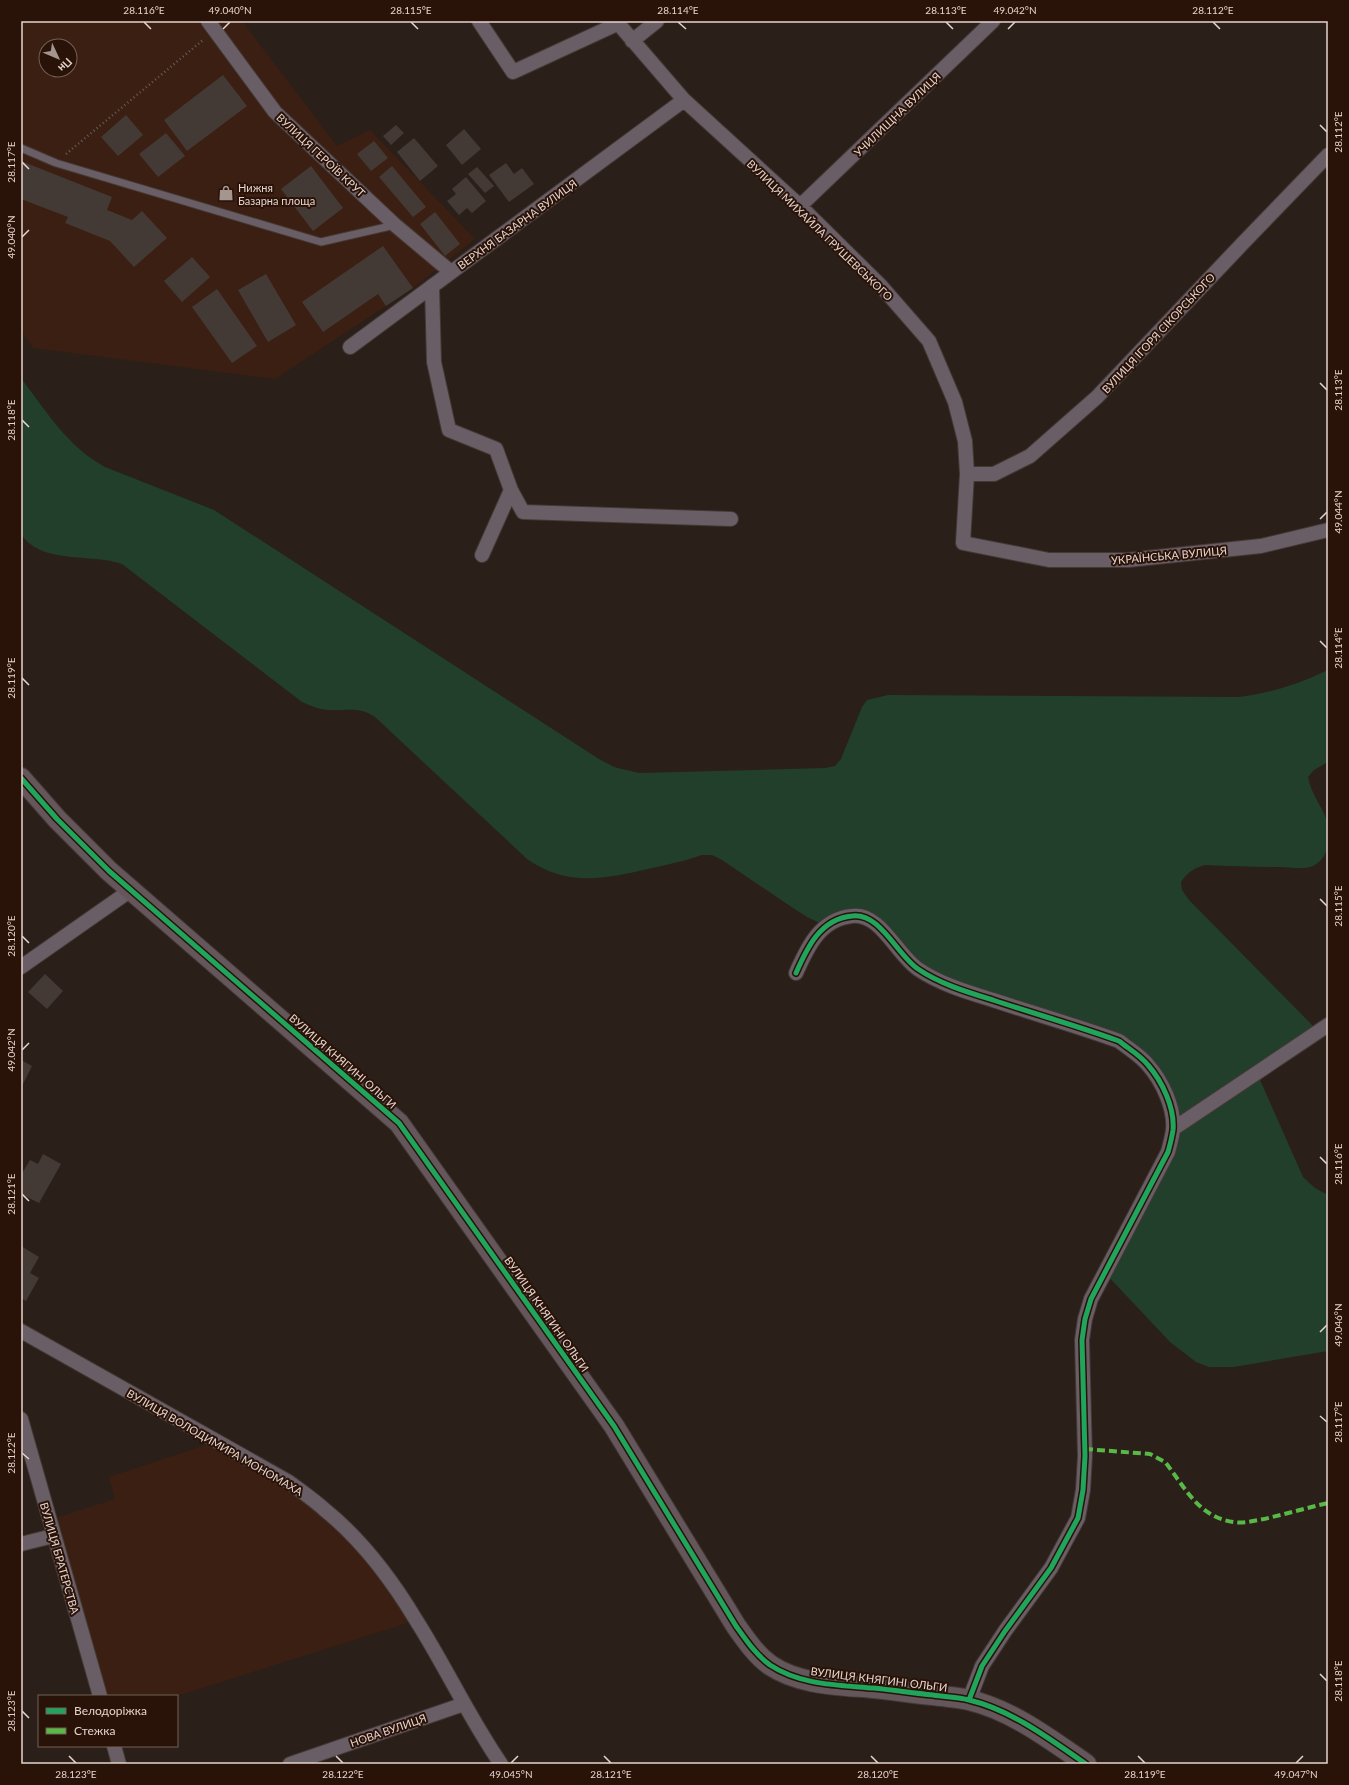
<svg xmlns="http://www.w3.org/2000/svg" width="1349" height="1785" font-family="Lato,sans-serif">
	<rect width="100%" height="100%" fill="#2b1f19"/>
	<path fill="#3b1f12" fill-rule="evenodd" d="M21 21H242L337 146 370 130 475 239 413 288 275 379 33 348 21 331ZM46 46H70V70H46Z
		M218 1441 326 1510 417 1620 177 1696H100L49 1520 115 1499 109 1477Z"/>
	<path fill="#213f2b" d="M21 378C46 411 68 447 105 467L214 510 599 759 614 767 639 773 825 768 835 766 841 759 862 707 867 700 888 695 1239 697C1274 692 1296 685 1328 670V762L1314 770 1308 777C1311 795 1324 808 1328 825 1331 840 1328 859 1313 866 1304 870 1289 867 1279 867 1254 867 1230 866 1205 865 1194 868 1187 873 1181 882L1182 890 1189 900 1319 1032 1257 1073 1303 1177 1315 1188 1328 1195V1351L1234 1367H1209L1196 1362 1170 1342 1105 1273 1159 1171 1172 1113 1137 1054 947 985 864 916 826 926 807 917 790 906 722 860 712 855H702C685 861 666 865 648 869 604 879 567 887 527 859L375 717C358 706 349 711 329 710 320 710 311 706 302 702L122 564C92 553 41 565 21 534Z"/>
	<path fill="#443a35" d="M223 75 247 106 187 151 164 120Z
		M126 115 143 135 118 156 101 137Z
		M396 125 404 133 391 145 383 136Z
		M464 129 481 149 462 165 446 145Z
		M166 133 185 156 158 177 139 154Z
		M414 138 438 166 420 181 397 152Z
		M374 141 388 158 371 171 357 154Z
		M21 161 112 197 107 210 132 220 142 211 167 238 134 267 110 241 65 223 68 217 21 199Z
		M506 163 514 174 522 168 534 184 509 202 489 175Z
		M311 166 343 208 313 231 281 189Z
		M392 166 426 207 413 217 379 177Z
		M477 167 494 186 485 193 468 174Z
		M466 177 486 201 472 213 467 208 459 215 447 201 456 194 452 189Z
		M435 212 460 244 445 256 420 224Z
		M383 246 413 288 386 306 378 294 323 332 302 302Z
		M192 257 210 277 182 302 164 281Z
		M266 274 296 325 268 342 238 290Z
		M217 289 257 346 232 363 192 307Z
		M45 974 63 991 47 1009 28 992Z
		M21 1060 32 1066 23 1084 21 1083Z
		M43 1154 61 1164 39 1203 21 1194V1175L30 1160 38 1164Z
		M21 1246 39 1257 30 1273 39 1278 26 1301 21 1298Z"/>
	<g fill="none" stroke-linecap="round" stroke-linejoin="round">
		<g stroke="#433934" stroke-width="9">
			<path id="lane" d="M21 148 56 163 321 242 395 225"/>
		</g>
		<g stroke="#433934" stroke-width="16">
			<path id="street" d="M208 21 275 112 395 225 451 272
				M479 21 513 72 617 24
				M616 21 684 100 800 206 881 286 929 341 955 402 965 441 967 474 963 543 1049 560H1128L1261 546 1328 530
				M632 41 657 21
				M800 206 993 21
				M432 286 434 362 449 430 496 449 511 490 523 512 731 519
				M350 347 684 100
				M967 474H994L1030 456 1097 397 1243 243 1328 155
				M482 555 511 490
				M21 967 131 890
				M796 973C807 948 820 919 852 916 880 912 897 955 918 969 940 984 967 992 993 1000 1035 1014 1078 1026 1119 1041 1129 1049 1140 1055 1148 1065 1162 1081 1175 1108 1173 1130 1172 1137 1170 1145 1168 1152L1091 1299 1085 1319 1082 1340 1085 1456 1083 1490 1078 1518 1051 1568 1005 1631 982 1666 969 1700
				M1173 1129 1328 1025
				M21 1331 289 1482C301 1491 314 1500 325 1510 362 1540 392 1580 416 1620 446 1667 469 1718 501 1764
				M21 1419 100 1696
				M21 1544 53 1536
				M114 1746 119 1764
				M290 1764 464 1704"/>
		</g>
		<g stroke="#433934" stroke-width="22">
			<path id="secondary" d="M21 778 57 819 109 871 399 1123 614 1426 736 1626C746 1640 756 1655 770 1665 800 1685 838 1685 873 1688 893 1690 913 1693 933 1695 945 1697 958 1697 969 1700 1012 1710 1051 1740 1086 1764"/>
		</g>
		<path stroke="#675c5f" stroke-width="2.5" stroke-dasharray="1 3" stroke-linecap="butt" d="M66 154 203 40"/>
		<use href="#lane" stroke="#6a5e66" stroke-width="7"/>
		<use href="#street" stroke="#6a5e66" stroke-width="14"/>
		<use href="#secondary" stroke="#64565b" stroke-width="20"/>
		<path stroke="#58b947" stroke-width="4" stroke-dasharray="8 4" stroke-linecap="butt" d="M1085 1449 1150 1454 1165 1462C1178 1478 1191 1502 1209 1513 1220 1520 1234 1524 1247 1522 1274 1518 1301 1509 1328 1503"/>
		<g stroke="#291208" stroke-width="8">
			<path id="cycleway" d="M21 778 57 819 109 871 399 1123 614 1426 736 1626C746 1640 756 1655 770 1665 800 1685 838 1685 873 1688 893 1690 913 1693 933 1695 945 1697 958 1697 969 1700 1012 1710 1051 1740 1086 1764
				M796 973C807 948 820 919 852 916 880 912 897 955 918 969 940 984 967 992 993 1000 1035 1014 1078 1026 1119 1041 1129 1049 1140 1055 1148 1065 1162 1081 1175 1108 1173 1130 1172 1137 1170 1145 1168 1152L1091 1299 1085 1319 1082 1340 1085 1456 1083 1490 1078 1518 1051 1568 1005 1631 982 1666 969 1700"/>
		</g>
		<use href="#cycleway" stroke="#20a55d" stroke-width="5"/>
	</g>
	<path fill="none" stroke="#e5d4cd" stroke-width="1.5" d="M144 22 151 29M411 22 418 29M678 22 686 29M946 22 953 29M1213 22 1220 29M223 29 230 22M1008 29 1015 22M1320 125 1327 132M22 162 29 169M22 237 29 230M1320 383 1327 390M22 420 29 427M1320 519 1327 512M1320 641 1327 648M22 678 29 685M1320 899 1327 906M22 936 29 943M22 1050 29 1043M1320 1157 1327 1164M22 1194 29 1201M1320 1332 1327 1325M1320 1416 1327 1422M22 1453 29 1459M1320 1674 1327 1681M22 1711 29 1718M69 1756 76 1763M336 1756 343 1763M604 1756 611 1763M871 1756 878 1763M1138 1756 1145 1763M511 1763 518 1756M1296 1763 1303 1756"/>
	<defs>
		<g id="shop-bare" transform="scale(1.2)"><path d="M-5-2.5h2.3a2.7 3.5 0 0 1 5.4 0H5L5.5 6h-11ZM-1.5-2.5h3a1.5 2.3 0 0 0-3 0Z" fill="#a4958e" stroke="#291208" stroke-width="2.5" paint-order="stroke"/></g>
	</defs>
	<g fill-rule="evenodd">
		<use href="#shop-bare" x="226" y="193"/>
	</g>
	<g text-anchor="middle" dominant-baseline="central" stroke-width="4" stroke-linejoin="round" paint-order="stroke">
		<g font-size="11" fill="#e5d4cd" stroke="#291208">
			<text transform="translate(897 114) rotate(-44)">УЧИЛИЩНА ВУЛИЦЯ</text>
			<text transform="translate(321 155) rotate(43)">ВУЛИЦЯ ГЕРОЇВ КРУТ</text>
			<text transform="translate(517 224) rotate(-36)">ВЕРХНЯ БАЗАРНА ВУЛИЦЯ</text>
			<text transform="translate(820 230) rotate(44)">ВУЛИЦЯ МИХАЙЛА ГРУШЕВСЬКОГО</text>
			<text transform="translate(1158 333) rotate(-47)">ВУЛИЦЯ ІГОРЯ СІКОРСЬКОГО</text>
			<text transform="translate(1169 555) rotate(-5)">УКРАЇНСЬКА ВУЛИЦЯ</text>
			<text transform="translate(343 1061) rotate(41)">ВУЛИЦЯ КНЯГИНІ ОЛЬГИ</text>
			<text transform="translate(547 1314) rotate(55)">ВУЛИЦЯ КНЯГИНІ ОЛЬГИ</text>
			<text transform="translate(215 1442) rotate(30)">ВУЛИЦЯ ВОЛОДИМИРА МОНОМАХА</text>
			<text transform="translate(60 1558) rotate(74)">ВУЛИЦЯ БРАТЕРСТВА</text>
			<text transform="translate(879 1679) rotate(7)">ВУЛИЦЯ КНЯГИНІ ОЛЬГИ</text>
			<text transform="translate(388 1730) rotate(-19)">НОВА ВУЛИЦЯ</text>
		</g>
		<g font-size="11" fill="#e5d4cd" stroke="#291208" text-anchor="start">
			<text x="238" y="187">Нижня<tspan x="238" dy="13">Базарна площа</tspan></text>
		</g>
	</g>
	<rect width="1349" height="1785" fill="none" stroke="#291208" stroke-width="44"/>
	<rect x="38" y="1695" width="140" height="52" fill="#291208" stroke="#746057"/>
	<rect x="46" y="1708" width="20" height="6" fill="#20a55d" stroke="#746057"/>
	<text x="74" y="1715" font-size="12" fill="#e5d4cd">Велодоріжка</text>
	<rect x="46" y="1728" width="20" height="6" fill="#58b947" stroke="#746057"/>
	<text x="74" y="1735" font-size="12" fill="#e5d4cd">Стежка</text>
	<g transform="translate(58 58) rotate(134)"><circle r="19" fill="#291208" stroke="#746057"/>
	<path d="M0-3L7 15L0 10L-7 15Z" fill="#a4958e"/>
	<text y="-6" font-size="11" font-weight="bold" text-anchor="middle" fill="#e5d4cd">Пн</text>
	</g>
	<rect x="22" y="22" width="1305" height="1741" fill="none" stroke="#e5d4cd" stroke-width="1.5"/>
	<g font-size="10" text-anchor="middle" fill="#e5d4cd">
		<text x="144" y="14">28.116°E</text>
		<text x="230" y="14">49.040°N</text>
		<text x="411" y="14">28.115°E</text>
		<text x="678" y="14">28.114°E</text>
		<text x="946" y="14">28.113°E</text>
		<text x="1015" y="14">49.042°N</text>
		<text x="1213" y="14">28.112°E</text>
		<text transform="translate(1338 132) rotate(-90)" y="4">28.112°E</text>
		<text transform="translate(11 162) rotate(-90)" y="4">28.117°E</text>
		<text transform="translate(11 237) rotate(-90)" y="4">49.040°N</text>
		<text transform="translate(1338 390) rotate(-90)" y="4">28.113°E</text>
		<text transform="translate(11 420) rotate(-90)" y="4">28.118°E</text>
		<text transform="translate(1338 512) rotate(-90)" y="4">49.044°N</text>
		<text transform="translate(1338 648) rotate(-90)" y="4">28.114°E</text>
		<text transform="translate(11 678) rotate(-90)" y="4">28.119°E</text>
		<text transform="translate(1338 906) rotate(-90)" y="4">28.115°E</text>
		<text transform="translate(11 936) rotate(-90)" y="4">28.120°E</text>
		<text transform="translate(11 1050) rotate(-90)" y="4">49.042°N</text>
		<text transform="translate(1338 1164) rotate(-90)" y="4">28.116°E</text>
		<text transform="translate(11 1194) rotate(-90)" y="4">28.121°E</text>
		<text transform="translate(1338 1325) rotate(-90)" y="4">49.046°N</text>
		<text transform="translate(1338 1422) rotate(-90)" y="4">28.117°E</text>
		<text transform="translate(11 1453) rotate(-90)" y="4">28.122°E</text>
		<text transform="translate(1338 1681) rotate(-90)" y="4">28.118°E</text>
		<text transform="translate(11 1711) rotate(-90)" y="4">28.123°E</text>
		<text x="76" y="1778">28.123°E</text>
		<text x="343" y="1778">28.122°E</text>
		<text x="511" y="1778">49.045°N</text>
		<text x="611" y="1778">28.121°E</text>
		<text x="878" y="1778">28.120°E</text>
		<text x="1145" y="1778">28.119°E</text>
		<text x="1296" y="1778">49.047°N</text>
	</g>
</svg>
